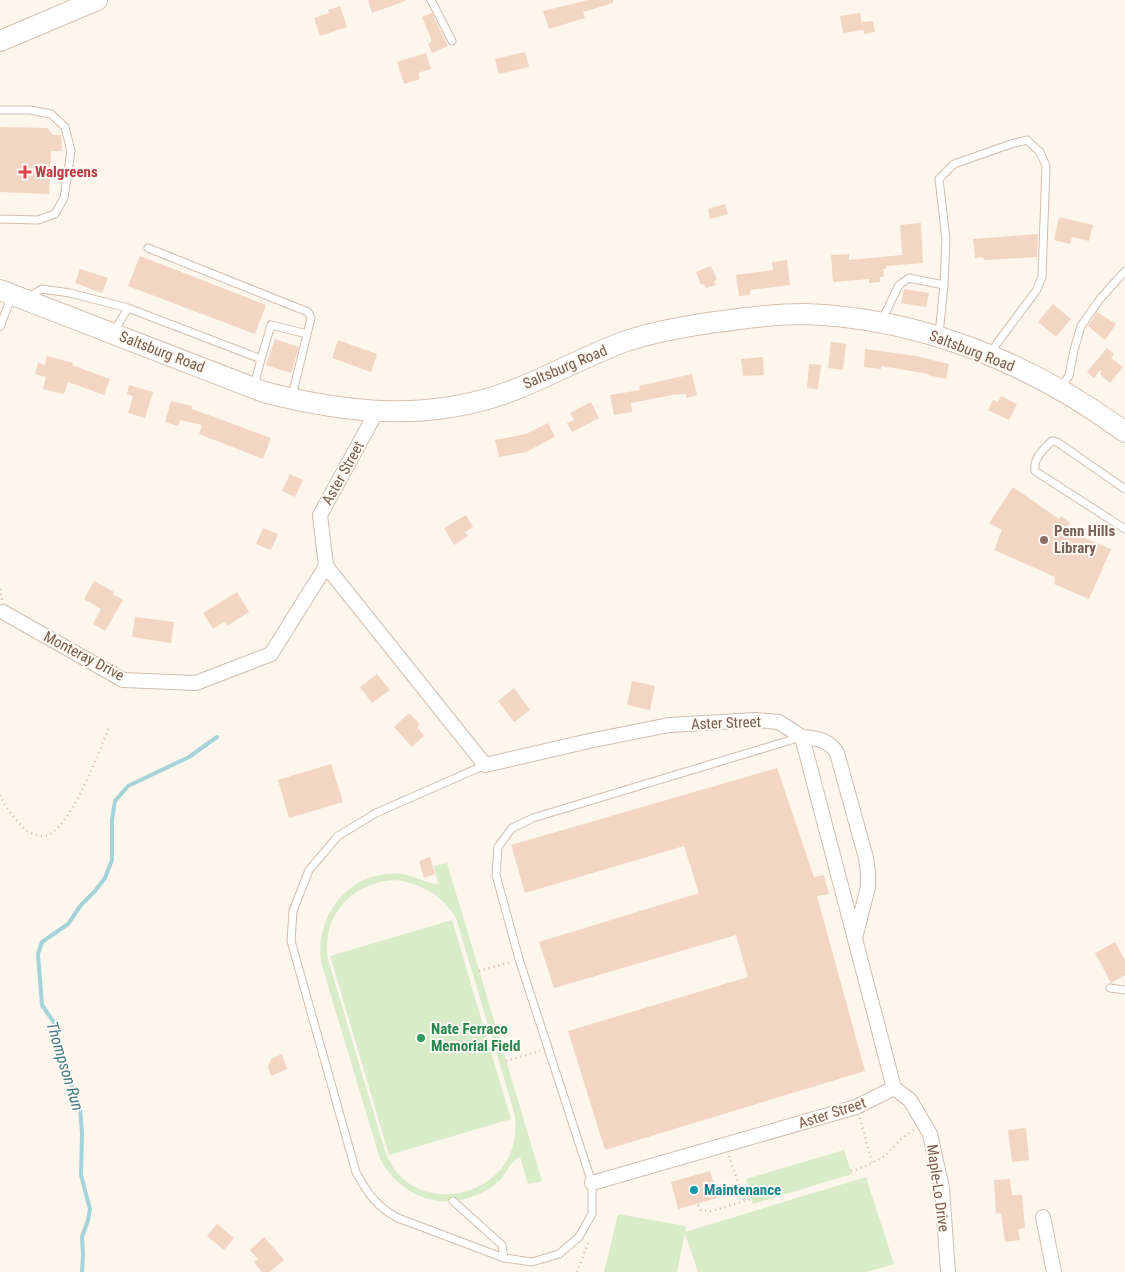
<svg xmlns="http://www.w3.org/2000/svg" width="1125" height="1272" font-family="'Roboto Condensed',sans-serif">
	<rect width="100%" height="100%" fill="#fdf6ec"/>
	<path fill="#d8ecc9" fill-rule="evenodd" d="M447 863 542 1181 528 1184 520 1157C510 1160 506 1176 498 1182 458 1215 405 1205 380 1159L321 962C315 914 350 869 402 874 411 875 433 885 438 884L434 866ZM397 880C424 885 442 895 456 918L514 1112C530 1196 412 1227 385 1151L328 959C321 915 353 881 397 880Z
		M452 920 511 1119 389 1155 330 956Z
		M844 1150 852 1174 753 1204 746 1179Z
		M866 1177 894 1264 867 1272H698L685 1233 677 1272H604L618 1214 686 1226 685 1232Z"/>
	<g fill="none" stroke-linecap="round" stroke-linejoin="round">
		<path stroke="#a5d3da" stroke-width="4" d="M82 1272 83 1255 82 1237 88 1220 90 1209 81 1175 82 1133 80 1108 75 1092 68 1080 62 1066 55 1024 42 1005 38 954 42 942 68 924 81 905 95 891 105 878 112 860V820L115 801 128 786 189 757 217 737"/>
	</g>
	<path fill="#f3d5c3" d="M368 0H405V1L372 13Z
		M588 0H613V3L583 12 585 18 549 29 543 11Z
		M340 6 347 27 320 36 314 18 329 13 328 10Z
		M432 13 448 46 432 53 428 44 432 41 422 17Z
		M860 13 863 30 843 33 840 16Z
		M873 21 875 32 864 34 862 22Z
		M525 52 529 67 499 74 495 59Z
		M426 53 431 69 418 73 420 79 404 84 397 62Z
		M0 127 47 128 53 135H61L62 151H51L49 194 0 192Z
		M725 204 728 214 710 219 708 209Z
		M1059 217 1093 225 1089 241 1072 237 1070 244 1054 240Z
		M921 223 923 263 886 266V269H883L884 277H880V282L869 283V279L833 282 831 255 849 254V260L902 255 900 225Z
		M1038 234 1037 257 984 260 983 257 975 258 973 239Z
		M140 256 266 305 255 334 128 286Z
		M787 260 790 285 750 290V295L739 296 736 275 773 270 772 262Z
		M711 266 717 280 714 281 716 285 706 288 704 284 701 285 696 272Z
		M80 269 108 278 102 293 75 283Z
		M904 289 929 293 926 307 901 303Z
		M1053 304 1071 319 1056 337 1038 322Z
		M1097 312 1116 324 1105 340 1088 326Z
		M275 339 299 347 291 373 266 365Z
		M338 340 377 354 371 372 332 358Z
		M831 342 846 344 843 370 828 368Z
		M1107 348 1114 354 1111 358 1123 367 1110 383 1100 374 1102 372 1100 370 1094 378 1087 372Z
		M865 349 916 356 949 364 946 379 928 375 929 374 881 366V369L864 367Z
		M47 356 73 363 72 365 110 379 104 395 68 382 64 394 43 389 46 377 35 374 38 363 45 365Z
		M763 357 764 375 743 376 741 359Z
		M809 364 821 365 818 389 807 388Z
		M692 374 697 395 686 398V394L672 395 631 403 632 412 614 415 610 395 640 390 639 386Z
		M129 385 153 392 145 418 128 413 133 396 127 394Z
		M1001 396 1017 404 1009 420 988 410 993 400 998 402Z
		M171 401 192 406V409L271 438 263 459 199 434 202 425 180 420 178 426 165 422Z
		M591 402 599 418 572 432 567 423 574 420 570 413Z
		M548 423 555 437 526 452 499 457 495 440 526 434Z
		M290 474 303 480 295 497 282 491Z
		M1013 487 1059 519 1061 516 1070 523 1066 530 1111 549 1089 599 1054 584 1055 577 994 550 1002 530 989 523Z
		M466 515 473 527 465 532 468 536 454 545 444 528Z
		M263 528 278 534 271 550 256 544Z
		M94 581 114 592 113 594 123 600 105 631 93 624 101 609 84 599Z
		M237 592 249 612 227 626 225 621 213 629 203 613Z
		M135 617 174 622 171 643 132 637Z
		M377 674 390 690 372 703 360 687Z
		M632 681 655 686 650 710 627 705Z
		M514 688 530 710 514 722 498 701Z
		M409 713 420 724 417 727 424 736 412 747 394 727Z
		M331 764 343 802 289 818 278 780Z
		M777 768 814 877 824 875 829 894 817 896 865 1071 605 1150 568 1031 748 977 736 935 554 988 539 942 699 893 684 846 525 893 511 845Z
		M430 857 435 874 424 878 419 861Z
		M1115 942 1125 960V975L1111 983 1095 953Z
		M282 1054 287 1069 271 1076 268 1067 271 1059Z
		M1026 1128 1029 1160 1012 1162 1008 1130Z
		M710 1171 718 1198 678 1209 671 1182Z
		M1010 1179 1012 1195H1022L1025 1228 1018 1229 1020 1240 1005 1242 1001 1213 996 1214 994 1180Z
		M217 1224 234 1238 224 1250 207 1236Z
		M264 1237 284 1260 270 1272H262L254 1262 258 1259 250 1250Z"/>
	<g fill="none" stroke-linecap="round" stroke-linejoin="round">
		<g stroke="#d1beb0" stroke-width="9">
			<path id="lane" d="M431 0 452 41
				M0 110H30L51 114 65 127 71 151 64 198 55 214 38 220 0 219
				M148 248 308 312 311 318 292 396
				M944 285 946 239 939 179 954 164 1011 144 1027 140 1040 152 1046 166 1042 277 1036 291 989 354
				M28 297 42 289 70 293 128 308
				M881 322 899 285 909 278 944 285 939 334
				M0 327 12 295
				M113 333 128 308 261 359 254 386
				M261 359 271 325 307 334
				M1061 387 1069 376 1074 350 1081 326 1100 299 1125 271
				M1125 489 1057 442 1052 441C1043 450 1033 458 1035 471L1125 529
				M485 765 376 813 338 836 309 870 293 911 291 941 356 1172C367 1193 377 1207 398 1218L504 1258 532 1262 559 1254 579 1237 592 1214V1183L519 959 496 875 498 847 512 828 533 818 801 737
				M1110 988 1125 990
				M453 1201 502 1245 504 1258"/>
		</g>
		<g stroke="#d1beb0" stroke-width="16">
			<path id="street" d="M377 411 320 515 326 566 485 765 589 741 669 725 756 720 779 722 802 737 894 1088 856 1107 592 1183
				M3 612 123 680 196 683 271 654 326 566
				M802 737C817 738 829 740 837 753L866 858 868 872V887L855 938
				M894 1088 910 1100 930 1134 942 1188 948 1272
				M1043 1217 1054 1272"/>
		</g>
		<g stroke="#d6c0b0" stroke-width="22">
			<path id="secondary" d="M0 41 97 0
				M0 290 264 392C348 414 431 422 514 390 552 375 588 355 626 341 658 331 691 325 724 321 751 317 778 314 806 314 921 318 1033 364 1125 432"/>
		</g>
		<path stroke="#d9b8a5" stroke-width="2.5" stroke-dasharray="1 4" stroke-linecap="butt" d="M0 589 2 600
			M0 795C4 806 12 815 20 824 26 833 43 841 53 832 77 813 96 757 109 728
			M479 971 511 962
			M506 1061 540 1051
			M860 1118 872 1163
			M729 1156 744 1201
			M851 1171 864 1167 885 1156 902 1138 914 1130
			M698 1205 701 1210 711 1211 752 1199
			M577 1272 589 1241"/>
		<use href="#lane" stroke="#fff" stroke-width="7"/>
		<use href="#street" stroke="#fff" stroke-width="14"/>
		<use href="#secondary" stroke="#fff" stroke-width="20"/>
	</g>
	<path fill="#e0444e" stroke="#fffaf3" stroke-width="2" d="M22.5 164.5h5v5h5v5h-5v5h-5v-5h-5v-5h5z"/>
	<circle fill="#8d6e63" stroke="#fffaf3" stroke-width="2" cx="1044" cy="540" r="5"/>
	<circle fill="#2e9e5b" stroke="#fffaf3" stroke-width="2" cx="421" cy="1038" r="5"/>
	<circle fill="#0f9aa8" stroke="#fffaf3" stroke-width="2" cx="694" cy="1190" r="5"/>
	<g text-anchor="middle" dominant-baseline="central" stroke-width="4" stroke-linejoin="round" paint-order="stroke">
		<g font-size="15" font-weight="bold" fill="#be3a42" stroke="#fffaf3" text-anchor="start">
			<text x="35" y="172">Walgreens</text>
		</g>
		<g font-size="15" fill="#7a5c4d" stroke="#fffaf3">
			<text transform="translate(972 351) rotate(21)">Saltsburg Road</text>
			<text transform="translate(162 352) rotate(21)">Saltsburg Road</text>
			<text transform="translate(565 367) rotate(-23)">Saltsburg Road</text>
			<text transform="translate(343 473) rotate(-61)">Aster Street</text>
			<text transform="translate(84 656) rotate(28)">Monteray Drive</text>
			<text transform="translate(726 723) rotate(-2)">Aster Street</text>
			<text transform="translate(832 1113) rotate(-18)">Aster Street</text>
			<text transform="translate(938 1188) rotate(82)">Maple-Lo Drive</text>
		</g>
		<g font-size="15" font-weight="bold" fill="#785e54" stroke="#fffaf3" text-anchor="start">
			<text x="1054" y="531">Penn Hills<tspan x="1054" dy="17">Library</tspan></text>
		</g>
		<g font-size="15" font-weight="bold" fill="#27864d" stroke="#fffaf3" text-anchor="start">
			<text x="431" y="1029">Nate Ferraco<tspan x="431" dy="17">Memorial Field</tspan></text>
		</g>
		<g font-size="15" font-weight="bold" fill="#0d838f" stroke="#fffaf3" text-anchor="start">
			<text x="704" y="1190">Maintenance</text>
		</g>
		<g font-size="16" font-style="italic" fill="#437c86" stroke="#fffaf3">
			<text transform="translate(65 1066) rotate(73)">Thompson Run</text>
		</g>
	</g>
</svg>
